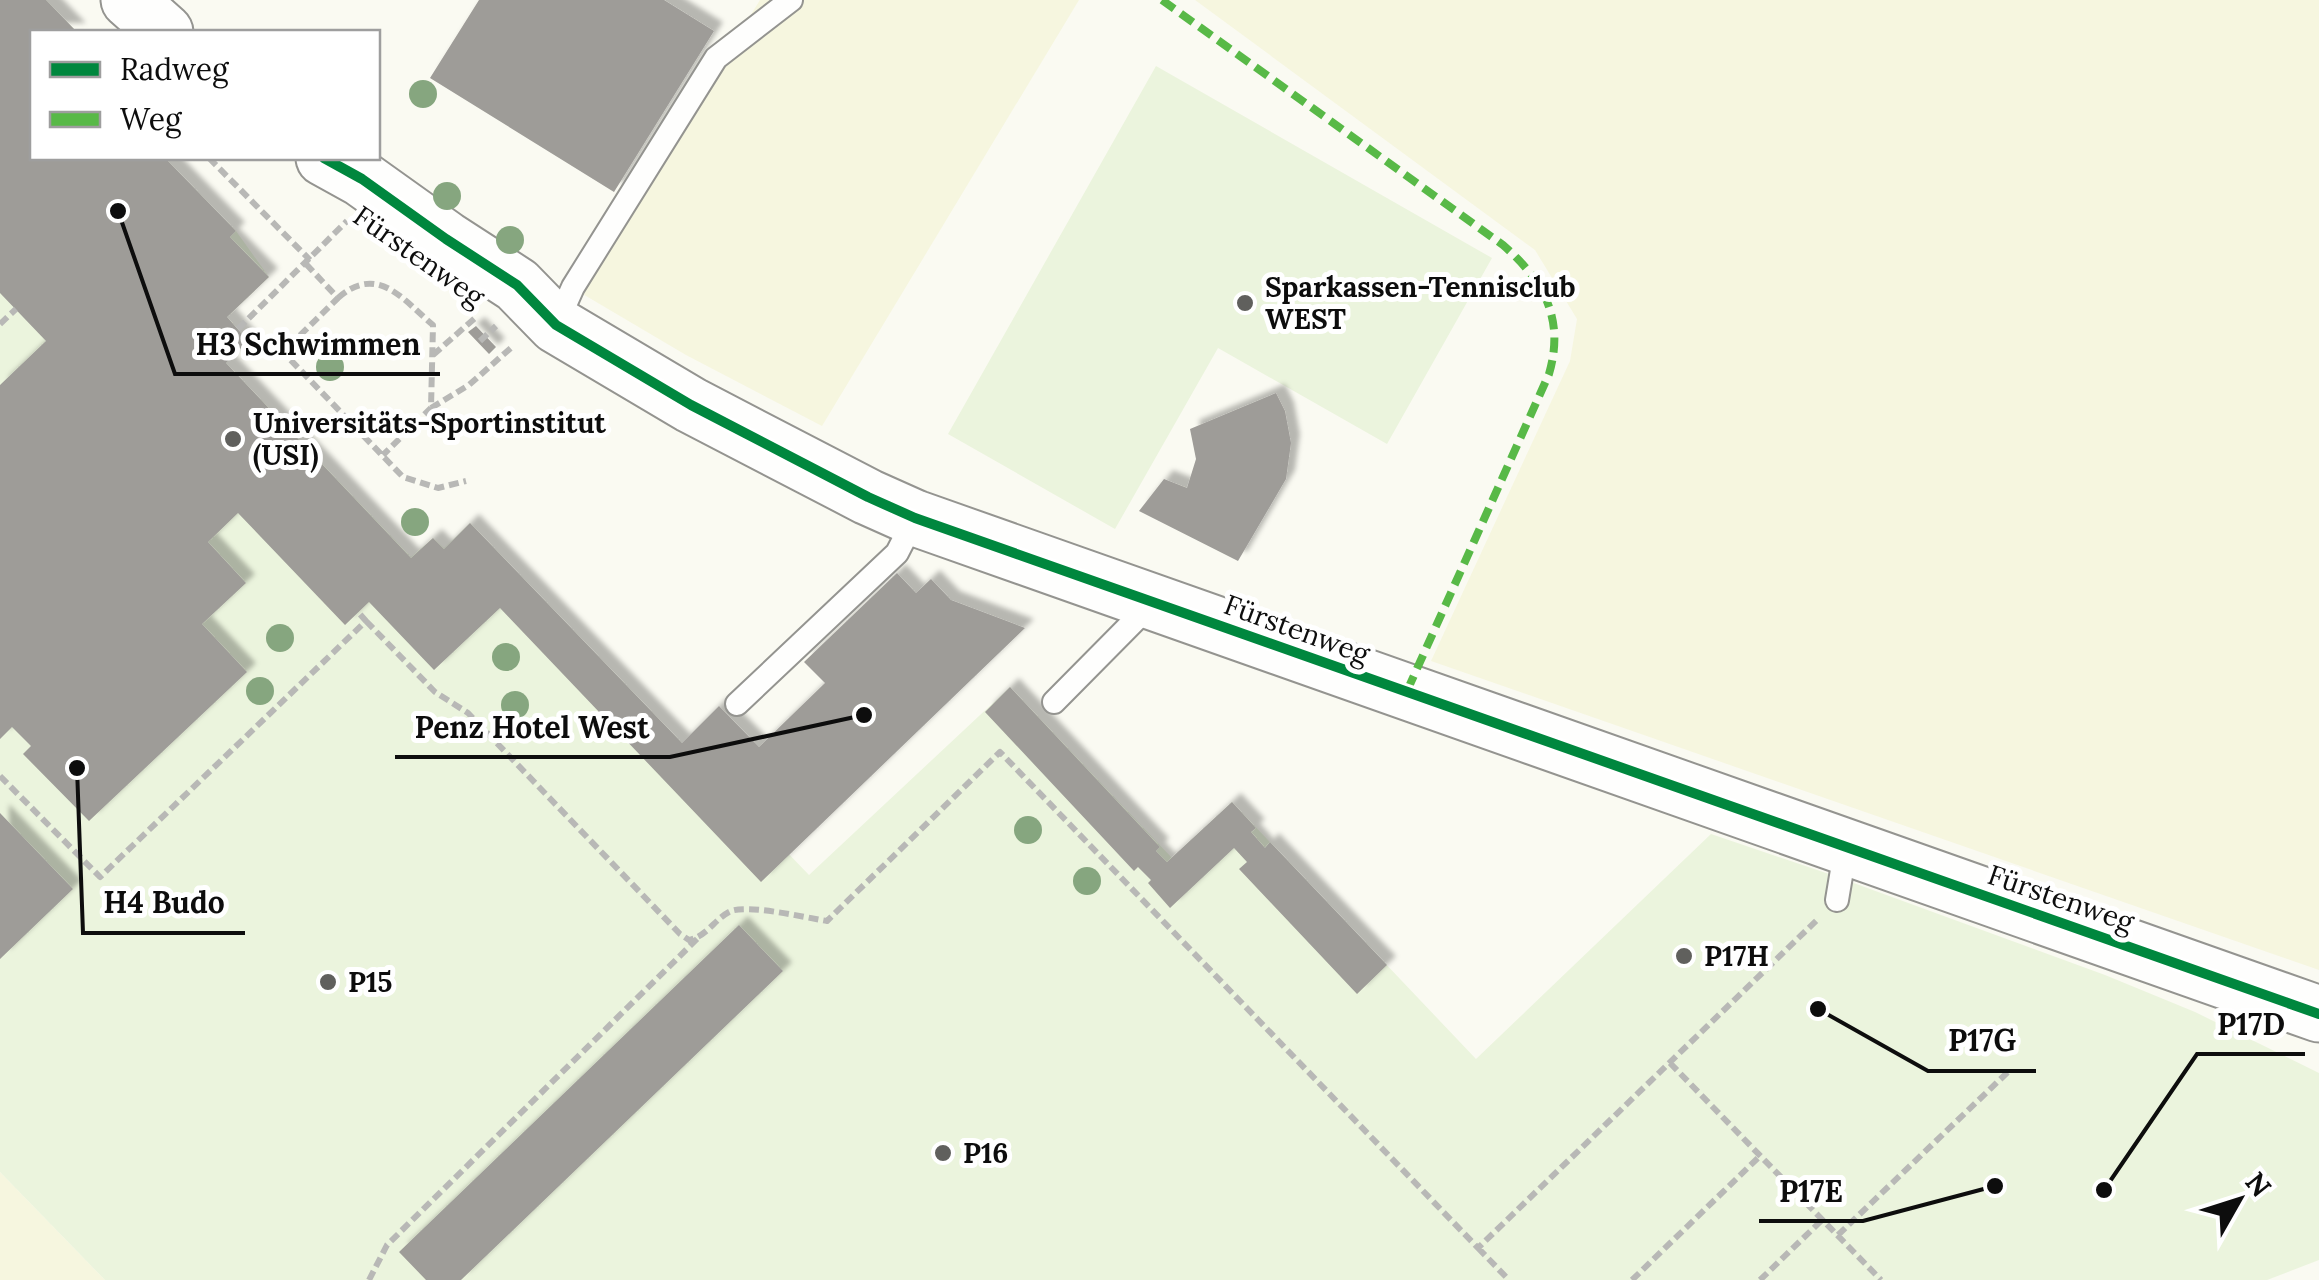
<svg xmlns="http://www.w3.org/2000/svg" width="2319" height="1280" font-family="Lora,serif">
	<defs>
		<filter id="shadow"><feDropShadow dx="9" dy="-9" stdDeviation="2.5" flood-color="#0004"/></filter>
	</defs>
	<rect width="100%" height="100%" fill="#fafaf2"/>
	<path fill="#f6f6df" d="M760 0H1079L822 426 686 355 581 293 582 287Z
		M1195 0H2319V970L1431 661 1570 361 1577 319 1535 250Z
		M0 1172 105 1280H0Z"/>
	<path fill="#ebf4dd" d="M0 0H46L77 32H32V158H165L236 231 269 277 227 317 248 341 226 363 411 557 433 538 444 548 470 523 809 875 1010 687 1172 858 1232 802 1476 1059 1711 834 1829 874 2105 975 2195 1012 2319 1073V1260L2267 1280H105L0 1172Z
		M1156 66 1492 258 1387 444 1218 348 1115 529 948 434Z"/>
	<path fill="#9e9c98" filter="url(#shadow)" d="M0 0H46L77 32H32V158H165L236 231 230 237 269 277 227 317 248 341 226 363 411 558 433 538 444 549 470 523 682 743 719 706 759 747 825 683 804 662 897 573 916 593 931 579 951 600 1025 628 761 882 500 608 434 670 369 602 345 625 238 513 208 542 246 583 202 624 247 672 89 821 23 754 31 746 12 727 0 739V385L46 341 0 293Z
		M479 0H664L714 31 614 192 430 78Z
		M476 326 496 347 489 354 468 332Z
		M1276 393 1285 411 1291 443 1286 479 1238 561 1139 511 1164 479 1187 488 1196 459 1190 429Z
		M1010 687 1160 847 1156 851 1167 862 1232 802 1256 828 1251 832 1265 848 1270 842 1387 965 1357 994 1239 869 1247 862 1234 848 1170 908 1148 883 1151 880 1138 867 1134 871 985 712Z
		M0 813 73 889 0 959Z
		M739 925 783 971 461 1280H426L399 1252Z"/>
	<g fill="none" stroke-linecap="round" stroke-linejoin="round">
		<g stroke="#949490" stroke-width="26">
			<path id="service" d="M556 325 573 287 716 58 791 0
				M1054 702 1151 604
				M737 704 897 553 915 518
				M1837 900 1846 846"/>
		</g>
		<g stroke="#949490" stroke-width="59">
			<path id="tertiary" d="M129 0 165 32
				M324 158 362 179 446 239 517 285 556 325 691 405 868 497 915 518 2319 1014"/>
		</g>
		<path stroke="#b8b8b6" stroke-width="6" stroke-dasharray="10 5" stroke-linecap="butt" d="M209 158 310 260
			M306 264 338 298 283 352 403 477 438 488 466 481
			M338 298C378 263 403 300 433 325L431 408 383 455
			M0 324 16 309
			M238 329 347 221
			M480 341 496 326
			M433 355 475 318
			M431 408 469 385 513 346
			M366 621 435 692 468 713 680 934 689 940C707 936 714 920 729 912 745 903 807 918 827 921L1000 752 1478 1248 1818 919
			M0 776 100 877 366 621 358 612
			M1670 1063 1881 1280
			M1838 1235 2011 1069
			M1478 1248 1509 1280
			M369 1280 387 1245 698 938
			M1632 1280 1760 1156
			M1760 1280 1823 1219"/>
		<use href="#service" stroke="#fefefd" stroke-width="22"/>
		<use href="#tertiary" stroke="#fefefd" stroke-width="55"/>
		<path stroke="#58b947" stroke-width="8" stroke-dasharray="15 8" stroke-linecap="butt" d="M1162 0 1503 245C1544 281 1565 319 1549 374L1407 691"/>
		<g stroke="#fff" stroke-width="16">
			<path id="cycleway" d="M324 158 362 179 446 239 517 285 556 325 691 405 868 497 915 518 2319 1014"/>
		</g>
		<use href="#cycleway" stroke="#00873e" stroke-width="10"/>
	</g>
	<g fill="#86a67f">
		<circle cx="423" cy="94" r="14"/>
		<circle cx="447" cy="196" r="14"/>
		<circle cx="510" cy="240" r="14"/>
		<circle cx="330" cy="367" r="14"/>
		<circle cx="415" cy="522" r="14"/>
		<circle cx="280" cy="638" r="14"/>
		<circle cx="506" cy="657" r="14"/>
		<circle cx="260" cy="691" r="14"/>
		<circle cx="515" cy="705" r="14"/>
		<circle cx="1028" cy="830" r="14"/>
		<circle cx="1087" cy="881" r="14"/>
	</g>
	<g fill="#60605d" stroke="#fff" stroke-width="4">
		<circle cx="1245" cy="303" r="10"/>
		<circle cx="233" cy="439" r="10"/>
		<circle cx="1684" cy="956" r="10"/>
		<circle cx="328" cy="982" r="10"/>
		<circle cx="943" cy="1153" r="10"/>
	</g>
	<g text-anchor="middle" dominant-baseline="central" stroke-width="10" stroke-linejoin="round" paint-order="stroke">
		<g font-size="28" fill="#0d0d0d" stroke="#fff">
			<text transform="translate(419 256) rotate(35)">Fürstenweg</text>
			<text transform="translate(1297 629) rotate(20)">Fürstenweg</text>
			<text transform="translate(2061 898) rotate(19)">Fürstenweg</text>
		</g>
		<g font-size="28" font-weight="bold" fill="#0d0d0d" stroke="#fff" text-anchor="start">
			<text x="1265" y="287">Sparkassen-Tennisclub<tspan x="1265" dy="32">WEST</tspan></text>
			<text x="253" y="423">Universitäts-Sportinstitut<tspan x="253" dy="32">(USI)</tspan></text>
			<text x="1704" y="956">P17H</text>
			<text x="348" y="982">P15</text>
			<text x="963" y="1153">P16</text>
		</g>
	</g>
	<path fill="none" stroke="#0d0d0d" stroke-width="4" d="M118 211L175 374H440M864 715L670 757H395M77 768L83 933H245M2104 1190L2197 1054H2305M1818 1009L1928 1071H2036M1995 1186L1863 1221H1759"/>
	<g fill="#0d0d0d" stroke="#fff" stroke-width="4">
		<circle cx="118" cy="211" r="10"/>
		<circle cx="864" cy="715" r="10"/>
		<circle cx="77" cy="768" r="10"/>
		<circle cx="2104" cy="1190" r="10"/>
		<circle cx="1818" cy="1009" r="10"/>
		<circle cx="1995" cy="1186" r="10"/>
	</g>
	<g font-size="30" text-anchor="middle" font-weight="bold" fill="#0d0d0d" stroke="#fff" stroke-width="10" stroke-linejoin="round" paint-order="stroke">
		<text x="308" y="355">H3 Schwimmen</text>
		<text x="532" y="738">Penz Hotel West</text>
		<text x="164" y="913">H4 Budo</text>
		<text x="2251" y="1035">P17D</text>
		<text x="1982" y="1051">P17G</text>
		<text x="1811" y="1202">P17E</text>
	</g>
	<rect x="30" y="30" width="350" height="130" fill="#ffffff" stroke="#9e9e9e" stroke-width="2.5"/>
	<rect x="50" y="62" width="50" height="15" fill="#00873e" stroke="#9e9e9e" stroke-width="2.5"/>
	<text x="120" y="80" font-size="30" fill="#0d0d0d">Radweg</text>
	<rect x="50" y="112" width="50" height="15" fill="#58b947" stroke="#9e9e9e" stroke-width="2.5"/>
	<text x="120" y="130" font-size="30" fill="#0d0d0d">Weg</text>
	<g transform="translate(2239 1200) rotate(51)" stroke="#ffffff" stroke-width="8" paint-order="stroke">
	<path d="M0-8L18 38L0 25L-18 38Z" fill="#0d0d0d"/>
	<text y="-15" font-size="28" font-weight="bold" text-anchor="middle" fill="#0d0d0d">N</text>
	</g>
</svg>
